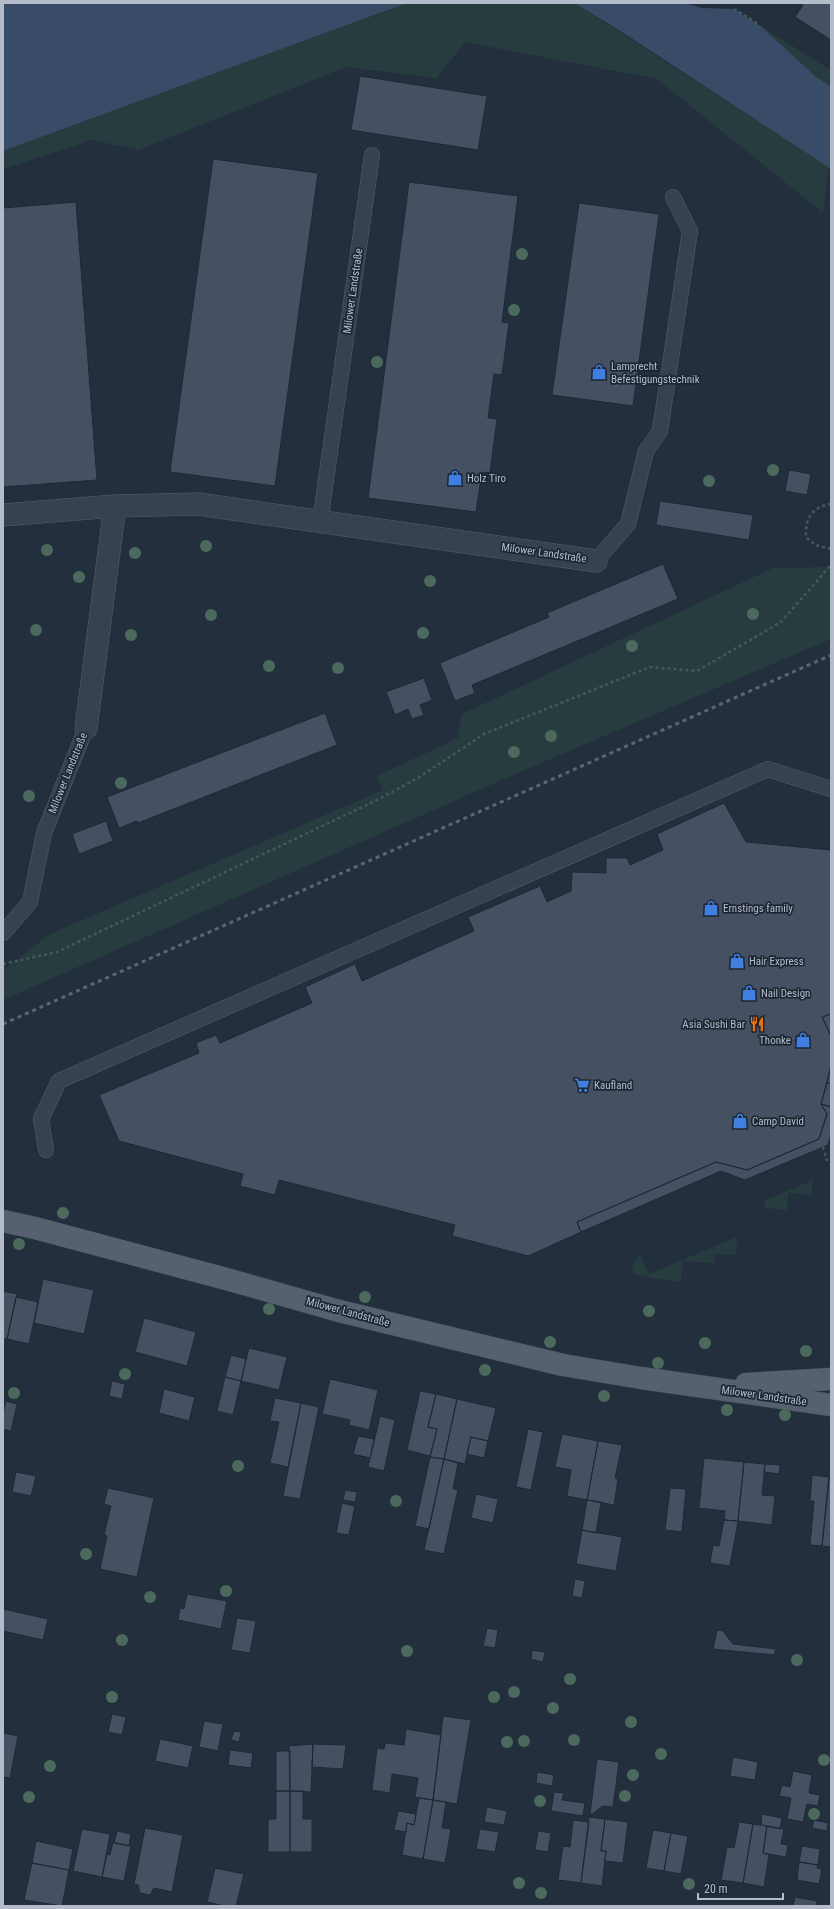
<svg xmlns="http://www.w3.org/2000/svg" width="834" height="1909" font-family="'Roboto Condensed',sans-serif">
	<rect width="100%" height="100%" fill="#242f3e"/>
	<path fill="#263c3f" d="M407 3H578L584 9 829 167 823 213 657 79 465 42 437 78 346 67 138 150 92 140 3 169V151Z
		M762 27 831 70V86L816 77Z
		M831 567V639L511 776 3 1000V970L50 934 383 790 377 776 458 738 462 714 773 568Z
		M813 1180 811 1195 788 1193 787 1210 764 1208 765 1200Z
		M737 1237 736 1255 714 1254V1263L683 1261 681 1282 639 1276 634 1273 632 1266 640 1253 649 1274Z"/>
	<path fill="#394c67" d="M3 3H407L3 151Z
		M570 3H684L702 8 734 9 762 27 816 77 831 86V169L622 32 576 4Z"/>
	<path fill="#455162" stroke="#1f2835" d="M800 3H831V40L795 17 803 5Z
		M360 76 487 96 478 150 351 130Z
		M213 159 318 173 275 486 170 472Z
		M409 182 518 196 502 322 509 323 502 375 494 374 488 418 497 419 490 473 482 472 476 512 368 498Z
		M76 202 97 480 3 487V208Z
		M579 203 659 214 633 406 552 395Z
		M789 470 811 474 807 495 785 491Z
		M660 501 753 515 749 540 656 525Z
		M663 564 678 599 472 685 475 693 455 701 440 663 549 617 547 613Z
		M424 678 432 700 420 705 424 715 412 719 408 709 395 715 386 692Z
		M325 713 337 745 138 823 137 821 119 828 107 797Z
		M724 803 746 842 831 850V1014L822 1017 831 1036V1066L821 1104 827 1114 819 1139 747 1170 716 1162 577 1222 581 1232 528 1256 452 1236 455 1225 279 1180 275 1195 240 1186 243 1174 119 1141 99 1095 199 1053 196 1043 216 1035 220 1043 312 1003 305 987 355 964 362 981 474 931 468 917 540 886 547 902 571 891 572 872 606 873V858H627L630 865 663 850 657 834Z
		M106 821 113 841 79 854 72 834Z
		M831 1014V1036L822 1017Z
		M831 1066V1084L827 1083Z
		M827 1083 831 1084V1107L821 1104Z
		M821 1104 831 1107V1133L828 1145 745 1180 721 1171 581 1232 577 1222 716 1162 747 1170 819 1139 827 1114Z
		M43 1279 94 1290 84 1334 34 1323Z
		M3 1291 17 1294 7 1339H3Z
		M16 1297 38 1302 29 1344 7 1339Z
		M144 1318 196 1332 187 1366 135 1352Z
		M249 1348 287 1357 279 1390 241 1381Z
		M231 1355 246 1359 241 1381 225 1377Z
		M225 1377 241 1381 233 1415 217 1411Z
		M330 1379 378 1390 369 1430 349 1425 350 1420 322 1414Z
		M112 1381 125 1384 122 1399 109 1396Z
		M164 1389 195 1397 189 1421 159 1413Z
		M420 1391 436 1394 428 1427 437 1429 430 1456 407 1450Z
		M436 1394 457 1399 444 1459 430 1457 437 1429 428 1427Z
		M275 1398 301 1403 288 1467 270 1463 279 1422 270 1421Z
		M457 1399 496 1408 488 1441 471 1437 465 1464 444 1459Z
		M6 1401 17 1404 11 1431 3 1429V1414Z
		M301 1403 319 1407 300 1499 283 1496Z
		M380 1416 395 1420 384 1471 368 1467Z
		M528 1429 543 1432 531 1490 516 1487Z
		M562 1434 598 1441 587 1500 567 1496 571 1470 555 1467Z
		M358 1436 374 1439 370 1458 353 1454Z
		M471 1437 488 1441 484 1458 467 1454Z
		M598 1441 622 1445 615 1478 618 1479 614 1505 587 1500Z
		M430 1457 444 1459 429 1529 415 1526Z
		M704 1458 744 1462 738 1521 724 1520 725 1511 699 1508Z
		M444 1459 458 1463 453 1489H458L444 1554 424 1550Z
		M744 1462 765 1464 762 1495 775 1496 772 1525 738 1521Z
		M765 1464 780 1465 779 1474 764 1472Z
		M16 1472 36 1476 31 1496 12 1492Z
		M812 1475 829 1477 822 1546 810 1545 814 1501H810Z
		M829 1477H831V1547L822 1546Z
		M108 1488 154 1498 137 1577 100 1569 107 1536 104 1535 111 1506 104 1504Z
		M670 1488 686 1489 682 1532 665 1530Z
		M345 1490 357 1492 355 1502 343 1500Z
		M476 1494 498 1499 493 1523 471 1518Z
		M587 1500 601 1502 596 1533 582 1530Z
		M342 1503 355 1506 349 1535 336 1533Z
		M724 1520 738 1521 730 1566 710 1563 713 1545 719 1546Z
		M582 1530 622 1537 616 1571 576 1564Z
		M575 1579 585 1581 582 1598 572 1596Z
		M187 1594 227 1601 221 1629 178 1620 180 1608 184 1609Z
		M3 1609 48 1619 43 1640 3 1631Z
		M237 1618 256 1621 250 1653 231 1650Z
		M487 1628 498 1630 495 1648 483 1646Z
		M717 1630 723 1631 733 1644 776 1649 774 1655 713 1649Z
		M532 1650 545 1652 543 1662 531 1659Z
		M112 1714 126 1717 122 1735 108 1732Z
		M443 1716 471 1720 457 1804 433 1800Z
		M204 1721 223 1724 218 1751 199 1747Z
		M406 1729 441 1735 433 1800 415 1797 418 1778 392 1774 390 1793 372 1790 377 1748 384 1749 385 1743 404 1745Z
		M234 1731 241 1732 239 1742 231 1740Z
		M3 1733 18 1736 10 1778 3 1777Z
		M160 1739 193 1746 188 1768 155 1761Z
		M313 1744 346 1745 343 1769 312 1767Z
		M313 1744 311 1792 290 1791 289 1746Z
		M230 1750 253 1753 251 1768 228 1765Z
		M276 1751H290V1791H276Z
		M733 1757 758 1762 755 1780 730 1776Z
		M597 1759 619 1762 613 1807 603 1806 592 1814H590Z
		M793 1771 812 1775 809 1793 820 1795 818 1806 807 1804 803 1822 787 1819 791 1798 779 1796 782 1785 790 1787Z
		M537 1772 554 1775 552 1786 536 1783Z
		M276 1791H290V1852H268V1819H276Z
		M290 1791H303V1819H312V1852H290Z
		M554 1792 564 1793 562 1800 585 1803 583 1816 551 1811Z
		M419 1798 433 1800 423 1859 402 1855 407 1823 414 1825Z
		M433 1800 446 1802 442 1828 451 1829 445 1863 423 1859Z
		M487 1807 507 1811 504 1825 484 1822Z
		M398 1811 416 1814 414 1825 407 1823 406 1832 394 1830Z
		M762 1814 782 1818 780 1829 761 1825Z
		M589 1817 605 1819 601 1851H606L602 1886 581 1883Z
		M605 1819 628 1822 623 1863 605 1861 606 1851H601Z
		M573 1820 589 1822 581 1883 558 1880 563 1846 570 1847Z
		M814 1820 828 1823 827 1831 812 1828Z
		M739 1822 753 1824 743 1883 721 1880 727 1847 734 1848Z
		M753 1824 767 1826 763 1853 769 1855 764 1887 743 1883Z
		M767 1826 784 1829 781 1844 788 1845 786 1857 763 1853Z
		M145 1828 183 1835 172 1892 154 1888 150 1895 140 1893 138 1885 134 1884Z
		M82 1829 110 1834 102 1877 73 1871Z
		M480 1829 499 1832 495 1852 476 1849Z
		M653 1830 671 1833 664 1871 646 1868Z
		M117 1831 131 1834 129 1846 114 1843Z
		M538 1831 551 1833 548 1852 535 1850Z
		M671 1833 688 1836 681 1874 664 1871Z
		M36 1841 73 1849 69 1870 32 1863Z
		M113 1842 131 1846 124 1881 102 1877 107 1854 110 1855Z
		M802 1846 820 1849 818 1865 799 1862Z
		M799 1862 818 1865 817 1868 822 1869 819 1884 797 1880Z
		M32 1863 69 1870 62 1906 24 1900Z
		M215 1868 244 1874 236 1906H225L207 1902Z
		M795 1897 817 1901 816 1906H793Z"/>
	<g fill="none" stroke-linecap="round" stroke-linejoin="round">
		<g stroke="#565f6c" stroke-width="16">
			<path id="service" d="M320 522 372 155
				M596 561 628 524 646 451 660 431 690 231 673 197
				M3 933 30 902 44 833 86 728
				M46 1150 41 1119 59 1081 768 769 831 789"/>
		</g>
		<g stroke="#565f6c" stroke-width="23">
			<path id="minor" d="M3 515 115 506 198 504 596 561
				M86 728 115 506"/>
		</g>
		<g stroke="#414a57" stroke-width="23">
			<path id="primary" d="M3 1221 35 1228 230 1280 339 1311 563 1365 641 1378 831 1405
				M746 1384 831 1379"/>
		</g>
		<path stroke="#44595c" stroke-width="2.5" stroke-dasharray="3 3" stroke-linecap="butt" d="M734 9 757 23
			M831 504C812 507 805 518 806 537L815 545 831 549
			M3 964 57 952 377 800 418 778 484 734 650 667 697 671 781 622 831 565
			M823 1147 827 1161"/>
		<use href="#service" stroke="#38414e" stroke-width="15"/>
		<use href="#minor" stroke="#38414e" stroke-width="22"/>
		<use href="#primary" stroke="#56606e" stroke-width="22"/>
		<path stroke="#5a6575" stroke-width="3" stroke-dasharray="4 4" stroke-linecap="butt" d="M3 1024 831 655"/>
	</g>
	<g fill="#4b6a5d">
		<circle cx="522" cy="254" r="6"/>
		<circle cx="514" cy="310" r="6"/>
		<circle cx="377" cy="362" r="6"/>
		<circle cx="773" cy="470" r="6"/>
		<circle cx="709" cy="481" r="6"/>
		<circle cx="206" cy="546" r="6"/>
		<circle cx="47" cy="550" r="6"/>
		<circle cx="135" cy="553" r="6"/>
		<circle cx="79" cy="577" r="6"/>
		<circle cx="430" cy="581" r="6"/>
		<circle cx="753" cy="614" r="6"/>
		<circle cx="211" cy="615" r="6"/>
		<circle cx="36" cy="630" r="6"/>
		<circle cx="423" cy="633" r="6"/>
		<circle cx="131" cy="635" r="6"/>
		<circle cx="632" cy="646" r="6"/>
		<circle cx="269" cy="666" r="6"/>
		<circle cx="338" cy="668" r="6"/>
		<circle cx="551" cy="736" r="6"/>
		<circle cx="514" cy="752" r="6"/>
		<circle cx="121" cy="783" r="6"/>
		<circle cx="29" cy="796" r="6"/>
		<circle cx="63" cy="1213" r="6"/>
		<circle cx="19" cy="1244" r="6"/>
		<circle cx="365" cy="1297" r="6"/>
		<circle cx="269" cy="1309" r="6"/>
		<circle cx="649" cy="1311" r="6"/>
		<circle cx="550" cy="1342" r="6"/>
		<circle cx="705" cy="1343" r="6"/>
		<circle cx="806" cy="1351" r="6"/>
		<circle cx="658" cy="1363" r="6"/>
		<circle cx="485" cy="1370" r="6"/>
		<circle cx="125" cy="1374" r="6"/>
		<circle cx="14" cy="1393" r="6"/>
		<circle cx="604" cy="1396" r="6"/>
		<circle cx="727" cy="1410" r="6"/>
		<circle cx="785" cy="1415" r="6"/>
		<circle cx="238" cy="1466" r="6"/>
		<circle cx="396" cy="1501" r="6"/>
		<circle cx="86" cy="1554" r="6"/>
		<circle cx="226" cy="1591" r="6"/>
		<circle cx="150" cy="1597" r="6"/>
		<circle cx="122" cy="1640" r="6"/>
		<circle cx="407" cy="1651" r="6"/>
		<circle cx="797" cy="1660" r="6"/>
		<circle cx="570" cy="1679" r="6"/>
		<circle cx="514" cy="1692" r="6"/>
		<circle cx="112" cy="1697" r="6"/>
		<circle cx="494" cy="1697" r="6"/>
		<circle cx="553" cy="1708" r="6"/>
		<circle cx="631" cy="1722" r="6"/>
		<circle cx="574" cy="1740" r="6"/>
		<circle cx="524" cy="1741" r="6"/>
		<circle cx="507" cy="1742" r="6"/>
		<circle cx="661" cy="1754" r="6"/>
		<circle cx="824" cy="1760" r="6"/>
		<circle cx="50" cy="1766" r="6"/>
		<circle cx="633" cy="1775" r="6"/>
		<circle cx="625" cy="1796" r="6"/>
		<circle cx="29" cy="1797" r="6"/>
		<circle cx="540" cy="1801" r="6"/>
		<circle cx="814" cy="1814" r="6"/>
		<circle cx="519" cy="1883" r="6"/>
		<circle cx="689" cy="1884" r="6"/>
		<circle cx="541" cy="1893" r="6"/>
	</g>
	<defs>
		<g id="shop-bare" transform="scale(1.2)"><path d="M-5-2.5h2.3a2.7 3.5 0 0 1 5.4 0H5L5.5 6h-11ZM-1.5-2.5h3a1.5 2.3 0 0 0-3 0Z" fill="#3f7fe0" stroke="#1d2633" stroke-width="2.5" paint-order="stroke"/></g>
		<g id="restaurant-bare" transform="scale(1.2)"><path d="M-5-6h1v4h1v-4h1v4h1v-4h1v5L-1.5 .5V6h-2V.5L-5-1ZM5-6V6H3V1.5H1.5Q1.5-4 5-6Z" fill="#e8710a" stroke="#1d2633" stroke-width="2.5" paint-order="stroke"/></g>
		<g id="supermarket-bare" transform="scale(1.2)"><path d="M-6-5.5h2.5l.6 2H6L4.5 2H-2.5L-4.4-4H-6ZM-1.5 3.2a1.3 1.3 0 1 0 .1 0ZM3 3.2a1.3 1.3 0 1 0 .1 0Z" fill="#3f7fe0" stroke="#1d2633" stroke-width="2.5" paint-order="stroke"/></g>
	</defs>
	<g fill-rule="evenodd">
		<use href="#shop-bare" x="599" y="372"/>
		<use href="#shop-bare" x="455" y="478"/>
		<use href="#shop-bare" x="711" y="908"/>
		<use href="#shop-bare" x="737" y="961"/>
		<use href="#shop-bare" x="749" y="993"/>
		<use href="#restaurant-bare" x="757" y="1024"/>
		<use href="#shop-bare" x="803" y="1040"/>
		<use href="#supermarket-bare" x="582" y="1085"/>
		<use href="#shop-bare" x="740" y="1121"/>
	</g>
	<g text-anchor="middle" dominant-baseline="central" stroke-width="3.5" stroke-linejoin="round" paint-order="stroke">
		<g font-size="11" fill="#b4bcc9" stroke="#1d2633">
			<text transform="translate(353 291) rotate(-82)">Milower Landstraße</text>
			<text transform="translate(544 553) rotate(8)">Milower Landstraße</text>
			<text transform="translate(68 773) rotate(-68)">Milower Landstraße</text>
			<text transform="translate(348 1312) rotate(15)">Milower Landstraße</text>
			<text transform="translate(764 1396) rotate(8)">Milower Landstraße</text>
		</g>
		<g font-size="11" fill="#b4bcc9" stroke="#1d2633" text-anchor="start">
			<text x="611" y="366">Lamprecht<tspan x="611" dy="13">Befestigungstechnik</tspan></text>
			<text x="467" y="478">Holz Tiro</text>
			<text x="723" y="908">Ernstings family</text>
			<text x="749" y="961">Hair Express</text>
			<text x="761" y="993">Nail Design</text>
			<text x="745" y="1024" text-anchor="end">Asia Sushi Bar</text>
			<text x="791" y="1040" text-anchor="end">Thonke</text>
			<text x="594" y="1085">Kaufland</text>
			<text x="752" y="1121">Camp David</text>
		</g>
	</g>
	<rect width="834" height="1909" fill="none" stroke="#b4bcc9" stroke-width="8"/>
	<path d="M698 1893v6h85v-6" fill="none" stroke="#b4bcc9" stroke-width="2"/>
	<text x="704" y="1893" font-size="12" fill="#b4bcc9" stroke="#1d2633" stroke-width="3" paint-order="stroke">20 m</text>
</svg>
